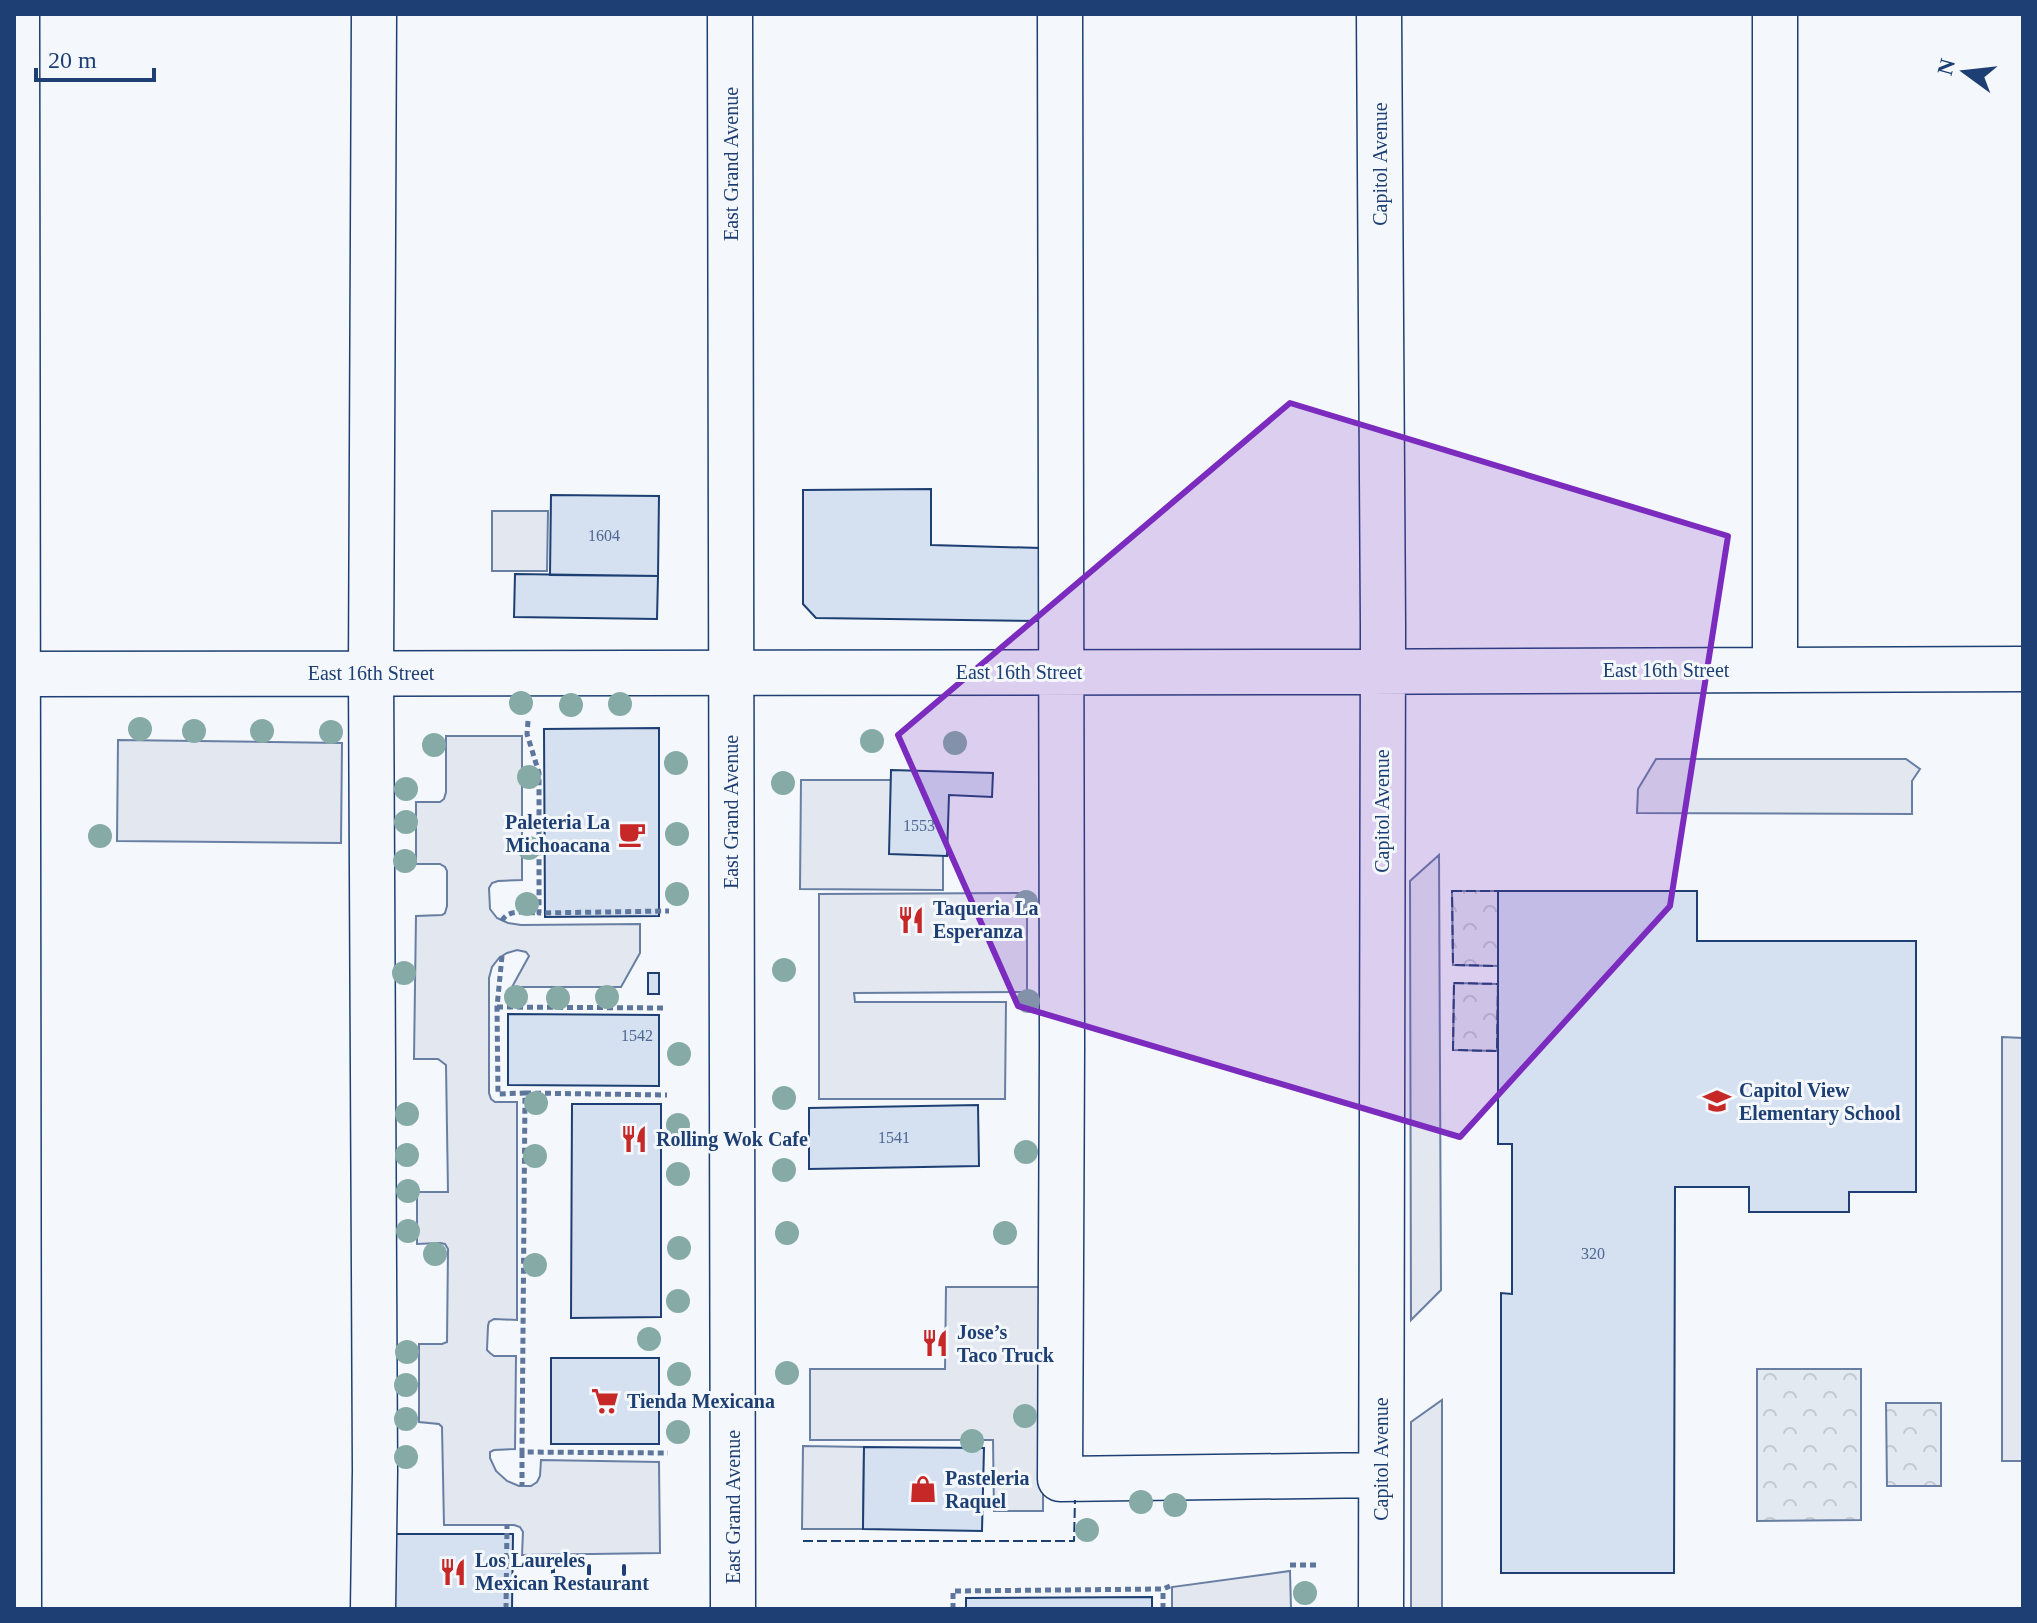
<svg xmlns="http://www.w3.org/2000/svg" width="2037" height="1623" font-family="Georgia,serif">
	<defs>
		<pattern id="park-crowns" width="20" height="18" patternUnits="userSpaceOnUse" patternTransform="scale(2)"><rect width="20" height="18" fill="#e3e9f0"/><path d="M2 6a3 3 0 1 1 6 0M12 15a3 3 0 1 1 6 0" fill="none" stroke="#c2c9d1"/></pattern>
	</defs>
	<rect width="100%" height="100%" fill="#f4f7fb"/>
	<path fill="url(#park-crowns)" stroke="#687fa3" stroke-width="2" d="M1452 891H1498V966L1453 965Z
		M1454 983 1498 984 1497 1051 1453 1050Z
		M1861 1369V1520L1757 1521V1369Z
		M1886 1403H1941V1486H1887Z"/>
	<path fill="#e3e8f0" stroke="#687fa3" stroke-width="2" d="M492 511H548L547 571H492Z
		M446 736H522V880L498 881 492 883 489 888 490 909 497 918 508 923 521 925 640 924V953L621 987H512L529 956 526 952 517 950 507 953 499 958 492 967 489 978V1093L491 1099 495 1102H517V1320L494 1319 489 1322 488 1326 487 1350 490 1353 494 1356H516L515 1449 494 1450 490 1452V1458L496 1471 507 1481 519 1486H531L537 1482 540 1476 541 1460 659 1462 660 1553 522 1555 523 1532 520 1527 514 1525H444L442 1427 439 1424 419 1422V1344H442L447 1342 448 1249 445 1244 440 1243 417 1244V1192H448L446 1065 438 1059H414L416 916 442 915 445 913 447 906V871L445 867 440 864H416V802H440L444 799 446 792Z
		M118 740 342 743 341 843 117 841Z
		M1656 759H1906L1920 769 1912 781V814L1637 813 1638 789Z
		M801 780H891L943 855V890L800 889Z
		M1439 855 1441 1290 1411 1320 1410 881Z
		M1027 893V992L854 993 855 1002H1006L1005 1099H819V894Z
		M2002 1037 2023 1038V1461H2002Z
		M946 1287H1044L1043 1511H994L993 1440H810V1369H945Z
		M1442 1400V1609H1411V1422Z
		M803 1446 864 1447 863 1529H802Z
		M1290 1571 1291 1609H1172V1587Z"/>
	<path fill="#d5e0f0" stroke="#1d3f73" stroke-width="2" d="M931 489V545L1040 548 1041 621 816 618 803 604V490Z
		M551 495 659 496 658 576 550 575Z
		M515 574 658 576 657 619 514 617Z
		M659 728V916L545 917 544 729Z
		M891 770 993 773 992 797 949 795 947 856 889 854Z
		M1498 891H1697V941H1916V1192H1849V1212H1749V1187H1675L1674 1573H1501V1293L1512 1294V1144H1498Z
		M648 973H659V994H648Z
		M508 1014 659 1015V1086L508 1085Z
		M572 1104H661V1317L571 1318Z
		M978 1105 979 1166 809 1169V1108Z
		M551 1358H659V1444H551Z
		M864 1447 984 1448 982 1531 863 1529Z
		M394 1534H513L512 1609H393Z
		M1152 1597V1609H966V1598Z"/>
	<g fill="none" stroke-linecap="round" stroke-linejoin="round">
		<g stroke="#1d3f73" stroke-width="47">
			<path id="minor" d="M17 14 19 1609
				M1060 14 1062 1048 1060 1479 1381 1475
				M1379 14 1383 628 1381 1609
				M1775 14V670
				M14 674 1317 672 2023 669
				M373 1609 375 1471 371 673 374 14"/>
		</g>
		<g stroke="#1d3f73" stroke-width="47">
			<path id="major" d="M730 14 733 1609"/>
		</g>
		<path stroke="#5e769c" stroke-width="5" stroke-dasharray="6 4" stroke-linecap="butt" d="M528 721 527 734 539 773V913L669 911
			M502 921C508 908 527 913 539 913
			M502 956 497 1007 498 1094 525 1093 522 1452 668 1453
			M497 1007 667 1008
			M525 1093 667 1095
			M522 1452V1486
			M1290 1565H1318
			M506 1609 507 1525
			M953 1609V1591L1163 1589 1170 1586
			M1163 1609V1589"/>
		<use href="#minor" stroke="#f4f7fb" stroke-width="44"/>
		<use href="#major" stroke="#f4f7fb" stroke-width="44"/>
		<path stroke="#1d3f73" stroke-width="2" stroke-dasharray="10 4" stroke-linecap="butt" d="M1452 891H1498V966L1453 965Z
			M1454 983 1498 984 1497 1051 1453 1050Z
			M803 1541H1074L1075 1500"/>
		<path stroke="#1d3f73" stroke-width="4" d="M553 1573V1565
			M589 1574V1566
			M624 1574V1566"/>
	</g>
	<g fill="#86aba6">
		<circle cx="521" cy="703" r="12"/>
		<circle cx="620" cy="704" r="12"/>
		<circle cx="571" cy="705" r="12"/>
		<circle cx="140" cy="729" r="12"/>
		<circle cx="194" cy="731" r="12"/>
		<circle cx="262" cy="731" r="12"/>
		<circle cx="331" cy="732" r="12"/>
		<circle cx="872" cy="741" r="12"/>
		<circle cx="955" cy="743" r="12"/>
		<circle cx="434" cy="745" r="12"/>
		<circle cx="676" cy="763" r="12"/>
		<circle cx="529" cy="777" r="12"/>
		<circle cx="783" cy="783" r="12"/>
		<circle cx="406" cy="789" r="12"/>
		<circle cx="406" cy="822" r="12"/>
		<circle cx="677" cy="834" r="12"/>
		<circle cx="100" cy="836" r="12"/>
		<circle cx="529" cy="848" r="12"/>
		<circle cx="405" cy="861" r="12"/>
		<circle cx="677" cy="894" r="12"/>
		<circle cx="1026" cy="902" r="12"/>
		<circle cx="527" cy="904" r="12"/>
		<circle cx="784" cy="970" r="12"/>
		<circle cx="404" cy="973" r="12"/>
		<circle cx="516" cy="997" r="12"/>
		<circle cx="607" cy="997" r="12"/>
		<circle cx="558" cy="998" r="12"/>
		<circle cx="1028" cy="1001" r="12"/>
		<circle cx="679" cy="1054" r="12"/>
		<circle cx="784" cy="1098" r="12"/>
		<circle cx="536" cy="1103" r="12"/>
		<circle cx="407" cy="1114" r="12"/>
		<circle cx="678" cy="1125" r="12"/>
		<circle cx="1026" cy="1152" r="12"/>
		<circle cx="407" cy="1155" r="12"/>
		<circle cx="535" cy="1156" r="12"/>
		<circle cx="784" cy="1170" r="12"/>
		<circle cx="678" cy="1174" r="12"/>
		<circle cx="408" cy="1191" r="12"/>
		<circle cx="408" cy="1231" r="12"/>
		<circle cx="787" cy="1233" r="12"/>
		<circle cx="1005" cy="1233" r="12"/>
		<circle cx="679" cy="1248" r="12"/>
		<circle cx="435" cy="1254" r="12"/>
		<circle cx="535" cy="1265" r="12"/>
		<circle cx="678" cy="1301" r="12"/>
		<circle cx="649" cy="1339" r="12"/>
		<circle cx="407" cy="1352" r="12"/>
		<circle cx="787" cy="1373" r="12"/>
		<circle cx="679" cy="1374" r="12"/>
		<circle cx="406" cy="1385" r="12"/>
		<circle cx="1025" cy="1416" r="12"/>
		<circle cx="406" cy="1419" r="12"/>
		<circle cx="678" cy="1432" r="12"/>
		<circle cx="972" cy="1441" r="12"/>
		<circle cx="406" cy="1457" r="12"/>
		<circle cx="1141" cy="1502" r="12"/>
		<circle cx="1175" cy="1505" r="12"/>
		<circle cx="1087" cy="1530" r="12"/>
		<circle cx="1305" cy="1593" r="12"/>
	</g>
	<path fill="#7b2cbf" fill-opacity="0.2" stroke="#7b2cbf" stroke-width="6" stroke-linejoin="round" d="M1290 403 1728 536 1670 906 1460 1137 1018 1006 898 735Z"/>
	<defs>
		<g id="cafe-bare" transform="scale(2.16)"><path d="M-5.5-4.5H6V0H3Q3 3.5 0 3.5H-2.5Q-5.5 3.5-5.5 0ZM3-3.2v2h1.7v-2ZM-6 4.5H4V6H-6Z" fill="#c62828" stroke="#f4f7fb" stroke-width="2.5" paint-order="stroke"/></g>
		<g id="restaurant-bare" transform="scale(2.16)"><path d="M-5-6h1v4h1v-4h1v4h1v-4h1v5L-1.5 .5V6h-2V.5L-5-1ZM5-6V6H3V1.5H1.5Q1.5-4 5-6Z" fill="#c62828" stroke="#f4f7fb" stroke-width="2.5" paint-order="stroke"/></g>
		<g id="school-bare" transform="scale(2.16)"><path d="M0-5L7-2L0 1L-7-2ZM-4 1L0 2.5L4 1V4Q0 6-4 4Z" fill="#c62828" stroke="#f4f7fb" stroke-width="2.5" paint-order="stroke"/></g>
		<g id="supermarket-bare" transform="scale(2.16)"><path d="M-6-5.5h2.5l.6 2H6L4.5 2H-2.5L-4.4-4H-6ZM-1.5 3.2a1.3 1.3 0 1 0 .1 0ZM3 3.2a1.3 1.3 0 1 0 .1 0Z" fill="#c62828" stroke="#f4f7fb" stroke-width="2.5" paint-order="stroke"/></g>
		<g id="shop-bare" transform="scale(2.16)"><path d="M-5-2.5h2.3a2.7 3.5 0 0 1 5.4 0H5L5.5 6h-11ZM-1.5-2.5h3a1.5 2.3 0 0 0-3 0Z" fill="#c62828" stroke="#f4f7fb" stroke-width="2.5" paint-order="stroke"/></g>
	</defs>
	<g fill-rule="evenodd">
		<use href="#cafe-bare" x="632" y="834"/>
		<use href="#restaurant-bare" x="911" y="920"/>
		<use href="#school-bare" x="1717" y="1101"/>
		<use href="#restaurant-bare" x="634" y="1139"/>
		<use href="#restaurant-bare" x="935" y="1343"/>
		<use href="#supermarket-bare" x="605" y="1401"/>
		<use href="#shop-bare" x="923" y="1489"/>
		<use href="#restaurant-bare" x="453" y="1572"/>
	</g>
	<g text-anchor="middle" dominant-baseline="central" stroke-width="6" stroke-linejoin="round" paint-order="stroke">
		<g font-size="16" fill="#4b6792">
			<text x="604" y="535">1604</text>
			<text x="919" y="825">1553</text>
			<text x="637" y="1035">1542</text>
			<text x="894" y="1137">1541</text>
			<text x="1593" y="1253">320</text>
		</g>
		<g font-size="20" fill="#1d3f73" stroke="#f4f7fb">
			<text transform="translate(731 164) rotate(-90)">East Grand Avenue</text>
			<text transform="translate(1380 164) rotate(-90)">Capitol Avenue</text>
			<text x="1666" y="670">East 16th Street</text>
			<text x="1019" y="672">East 16th Street</text>
			<text x="371" y="673">East 16th Street</text>
			<text transform="translate(1382 811) rotate(-90)">Capitol Avenue</text>
			<text transform="translate(731 812) rotate(-90)">East Grand Avenue</text>
			<text transform="translate(1381 1459) rotate(-90)">Capitol Avenue</text>
			<text transform="translate(733 1507) rotate(-90)">East Grand Avenue</text>
		</g>
		<g font-size="20" font-weight="bold" fill="#1d3f73" stroke="#f4f7fb" text-anchor="start">
			<text x="610" y="822" text-anchor="end">Paleteria La<tspan x="610" dy="23">Michoacana</tspan></text>
			<text x="933" y="908">Taqueria La<tspan x="933" dy="23">Esperanza</tspan></text>
			<text x="1739" y="1090">Capitol View<tspan x="1739" dy="23">Elementary School</tspan></text>
			<text x="656" y="1139">Rolling Wok Cafe</text>
			<text x="957" y="1332">Jose’s<tspan x="957" dy="23">Taco Truck</tspan></text>
			<text x="627" y="1401">Tienda Mexicana</text>
			<text x="945" y="1478">Pasteleria<tspan x="945" dy="23">Raquel</tspan></text>
			<text x="475" y="1560">Los Laureles<tspan x="475" dy="23">Mexican Restaurant</tspan></text>
		</g>
	</g>
	<rect width="2037" height="1623" fill="none" stroke="#1d3f73" stroke-width="32"/>
	<g transform="translate(1965 72) rotate(285)" stroke="#f4f7fb" stroke-width="6" paint-order="stroke">
	<path d="M0-6L14 30L0 20L-14 30Z" fill="#1d3f73"/>
	<text y="-12" font-size="22" font-weight="bold" text-anchor="middle" fill="#1d3f73">N</text>
	</g>
	<path d="M36 68v12h118v-12" fill="none" stroke="#1d3f73" stroke-width="4"/>
	<text x="48" y="68" font-size="24" fill="#1d3f73" stroke="#f4f7fb" stroke-width="6" paint-order="stroke">20 m</text>
</svg>
